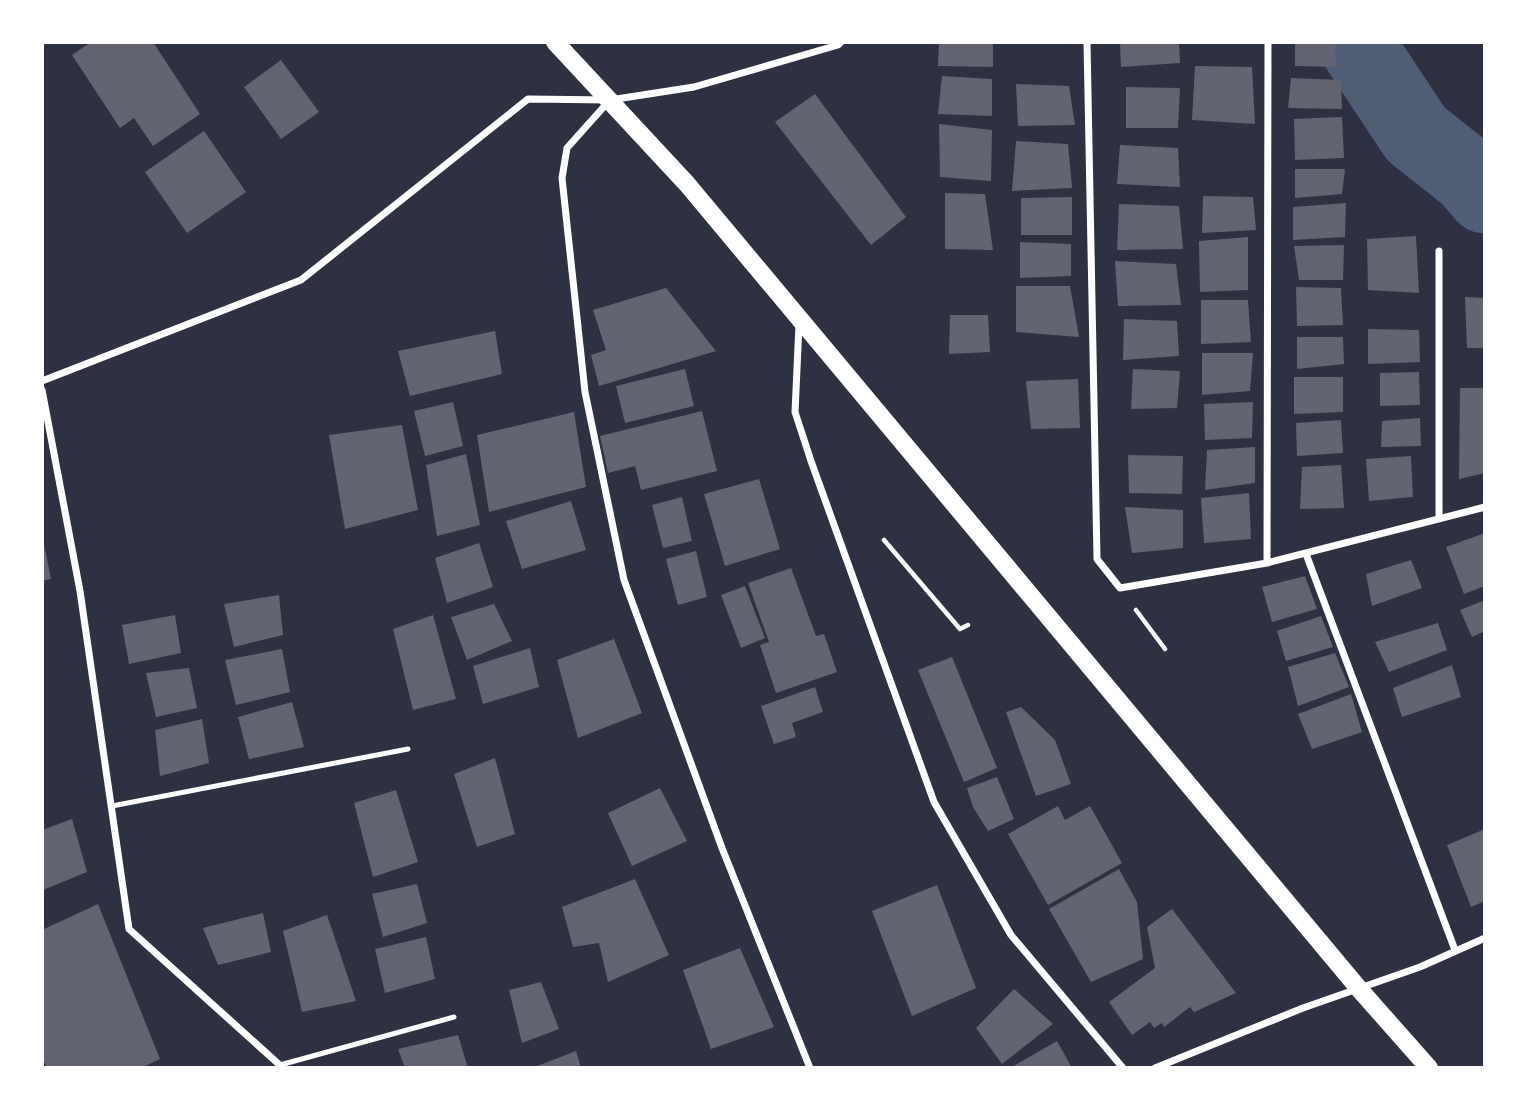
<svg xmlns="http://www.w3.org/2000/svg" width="1527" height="1110" font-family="'Nunito Sans',sans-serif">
	<rect width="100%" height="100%" fill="#2d3142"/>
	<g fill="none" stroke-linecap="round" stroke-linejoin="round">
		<path stroke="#4f5d75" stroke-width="77" d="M1355 42 1416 134 1469 176 1485 195"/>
	</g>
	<path fill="#626471" d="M91 42H153L200 114 153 146 134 118 120 128 72 55Z
		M939 42H993V67L938 66Z
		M1120 42H1179L1180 63 1121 67Z
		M1295 42H1335L1336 67 1295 66Z
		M281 60 319 112 281 139 244 87Z
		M1195 66 1252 67 1255 124 1192 120Z
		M942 76 992 79V116L938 114Z
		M1291 78 1341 80 1342 109 1288 108Z
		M1016 84 1069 86 1075 125 1018 126Z
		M1126 87 1180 88 1178 128H1126Z
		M815 94 906 217 871 245 775 122Z
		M1342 117 1344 158 1295 160 1294 119Z
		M939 124 992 130 991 181 940 177Z
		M204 131 246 192 187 233 145 172Z
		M1016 141 1068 144 1072 188 1012 191Z
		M1120 145 1178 148 1180 187 1117 184Z
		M1295 169H1345L1342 194 1295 198Z
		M945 193 985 194 993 250 945 249Z
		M1203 196 1253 197 1256 230 1202 233Z
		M1072 197V235H1021V198Z
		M1346 203 1345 237 1293 240V207Z
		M1119 204 1179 206 1183 249 1117 250Z
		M1416 236 1419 293 1368 290 1367 239Z
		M1248 237V290L1200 292 1199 241Z
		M1020 242 1071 244V276L1020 278Z
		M1344 245 1343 280H1299L1294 246Z
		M1115 261 1176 264 1181 305 1118 306Z
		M1016 286H1070L1079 337 1016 332Z
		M1296 287 1341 288 1343 325 1297 326Z
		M666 288 716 351 599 386 591 355 606 350 593 310Z
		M1465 297 1485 298V348H1467Z
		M1201 300H1248L1251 342 1201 344Z
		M950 315H988L990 352 949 354Z
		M1124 319 1177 321 1179 356 1123 360Z
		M1368 329 1419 330 1420 362 1368 364Z
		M495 331 502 374 410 396 398 351Z
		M1297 337H1343L1344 364 1297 369Z
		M1202 353H1253L1250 391 1202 395Z
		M685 369 694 406 625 423 616 386Z
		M1133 369 1180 371 1177 408 1131 409Z
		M1419 372 1420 405 1380 406V373Z
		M1294 377H1343V412L1294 414Z
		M1078 379 1080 428 1031 429 1026 381Z
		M1460 388H1485V473L1459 479Z
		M453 402 463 446 425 456 414 411Z
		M1253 402 1252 438 1205 440 1204 404Z
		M702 411 717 471 641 490 635 466 608 473 600 436Z
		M574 412 586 487 489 512 477 435Z
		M1420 418 1421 446 1381 447 1382 421Z
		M1341 420 1343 453 1297 456 1296 423Z
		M402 425 418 510 345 529 329 435Z
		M1255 447V483L1205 490 1207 450Z
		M466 454 480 525 437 536 426 465Z
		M1128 455 1183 456 1182 494 1129 493Z
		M1411 456 1413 497 1369 501 1366 459Z
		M1341 465 1344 508 1300 509 1302 467Z
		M759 479 780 549 725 566 704 494Z
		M1249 493 1251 539 1204 543 1201 498Z
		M682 497 692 541 663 548 652 505Z
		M571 501 586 550 522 569 506 521Z
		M1125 507 1183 510V548L1132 553Z
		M1485 533V586L1464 594 1446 547Z
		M42 534 51 579 42 581Z
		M479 543 493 587 447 603 435 558Z
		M696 551 707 597 678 605 666 559Z
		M1411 560 1422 588 1372 606 1366 574Z
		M791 568 816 636 824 634 837 672 776 693 760 645 769 642 748 583Z
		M1305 576 1317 609 1272 622 1262 587Z
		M745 586 765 638 741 648 721 595Z
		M279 595 283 635 234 647 224 604Z
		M1485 600V631L1472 637 1460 610Z
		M494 604 512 641 467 660 451 617Z
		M175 615 181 653 129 664 122 625Z
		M433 615 456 699 413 710 393 629Z
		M1321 616 1333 647 1286 661 1277 631Z
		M1438 623 1447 650 1389 672 1375 642Z
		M614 639 642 713 578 738 557 660Z
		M530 648 539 687 483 704 473 666Z
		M282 649 290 692 236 705 225 660Z
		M1335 653 1349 687 1298 706 1288 667Z
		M952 657 997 768 964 782 918 670Z
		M1452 665 1461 697 1402 717 1393 688Z
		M189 668 197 708 156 717 146 673Z
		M815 687 823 712 792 723 796 737 774 744 761 706Z
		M1351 694 1362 732 1312 749 1298 714Z
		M292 702 304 747 249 759 238 717Z
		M1021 707 1055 740 1071 784 1036 796 1006 712Z
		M202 719 209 763 160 776 155 730Z
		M495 758 515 834 477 847 454 774Z
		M997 777 1014 819 988 831 973 807 967 788Z
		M660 788 687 841 632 866 608 813Z
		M396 790 418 862 373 877 354 803Z
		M1058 806 1065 820 1090 806 1122 863 1048 905 1008 834Z
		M72 819 87 872 43 890 42 830Z
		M1485 829V901L1471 907 1447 845Z
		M1119 869 1137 902 1143 959 1091 982 1049 909Z
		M635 879 669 955 608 982 599 943 573 947 562 907Z
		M417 884 427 923 383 937 372 894Z
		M937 885 976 988 912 1016 872 911Z
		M98 904 160 1059 141 1068H47L42 1057V930Z
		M1172 909 1236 993 1194 1012 1190 1007 1164 1027 1162 1023 1154 1028 1150 1022 1132 1035 1109 1002 1155 968 1147 927Z
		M263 913 271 952 218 965 203 928Z
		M327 915 356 1001 302 1012 283 931Z
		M426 937 435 979 385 993 375 949Z
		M740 948 774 1027 711 1049 683 970Z
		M541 982 559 1029 522 1043 509 990Z
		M1014 989 1053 1024 1002 1064 976 1028Z
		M458 1035 468 1068H405L398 1049Z
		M1057 1041 1072 1068H1010Z
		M576 1051 581 1068H532Z"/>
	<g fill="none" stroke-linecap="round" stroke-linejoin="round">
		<path stroke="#fff" stroke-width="4.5" d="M884 540 960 629 968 625
			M1136 610 1165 649"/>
		<path stroke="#fff" stroke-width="5" d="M112 806 408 749
			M280 1065 454 1017"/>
		<path stroke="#fff" stroke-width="7" d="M1087 42 1097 559 1120 588 1267 563 1485 507
			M609 101 567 148 562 178 585 392 624 580 722 848 810 1068
			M1439 251V519
			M799 325 795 412 811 461 934 802 1011 935 1123 1068
			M42 381 301 280 528 99 610 100 694 87 838 45 841 42
			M42 390 80 591 129 929 283 1068
			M1306 554 1455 950
			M1267 563 1268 42
			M1155 1068 1303 1008 1420 967 1485 938"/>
		<path stroke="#fff" stroke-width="18" d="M555 42 687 184 1360 990 1429 1068"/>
	</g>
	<rect width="1527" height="1110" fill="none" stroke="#ffffff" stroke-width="88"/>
</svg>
